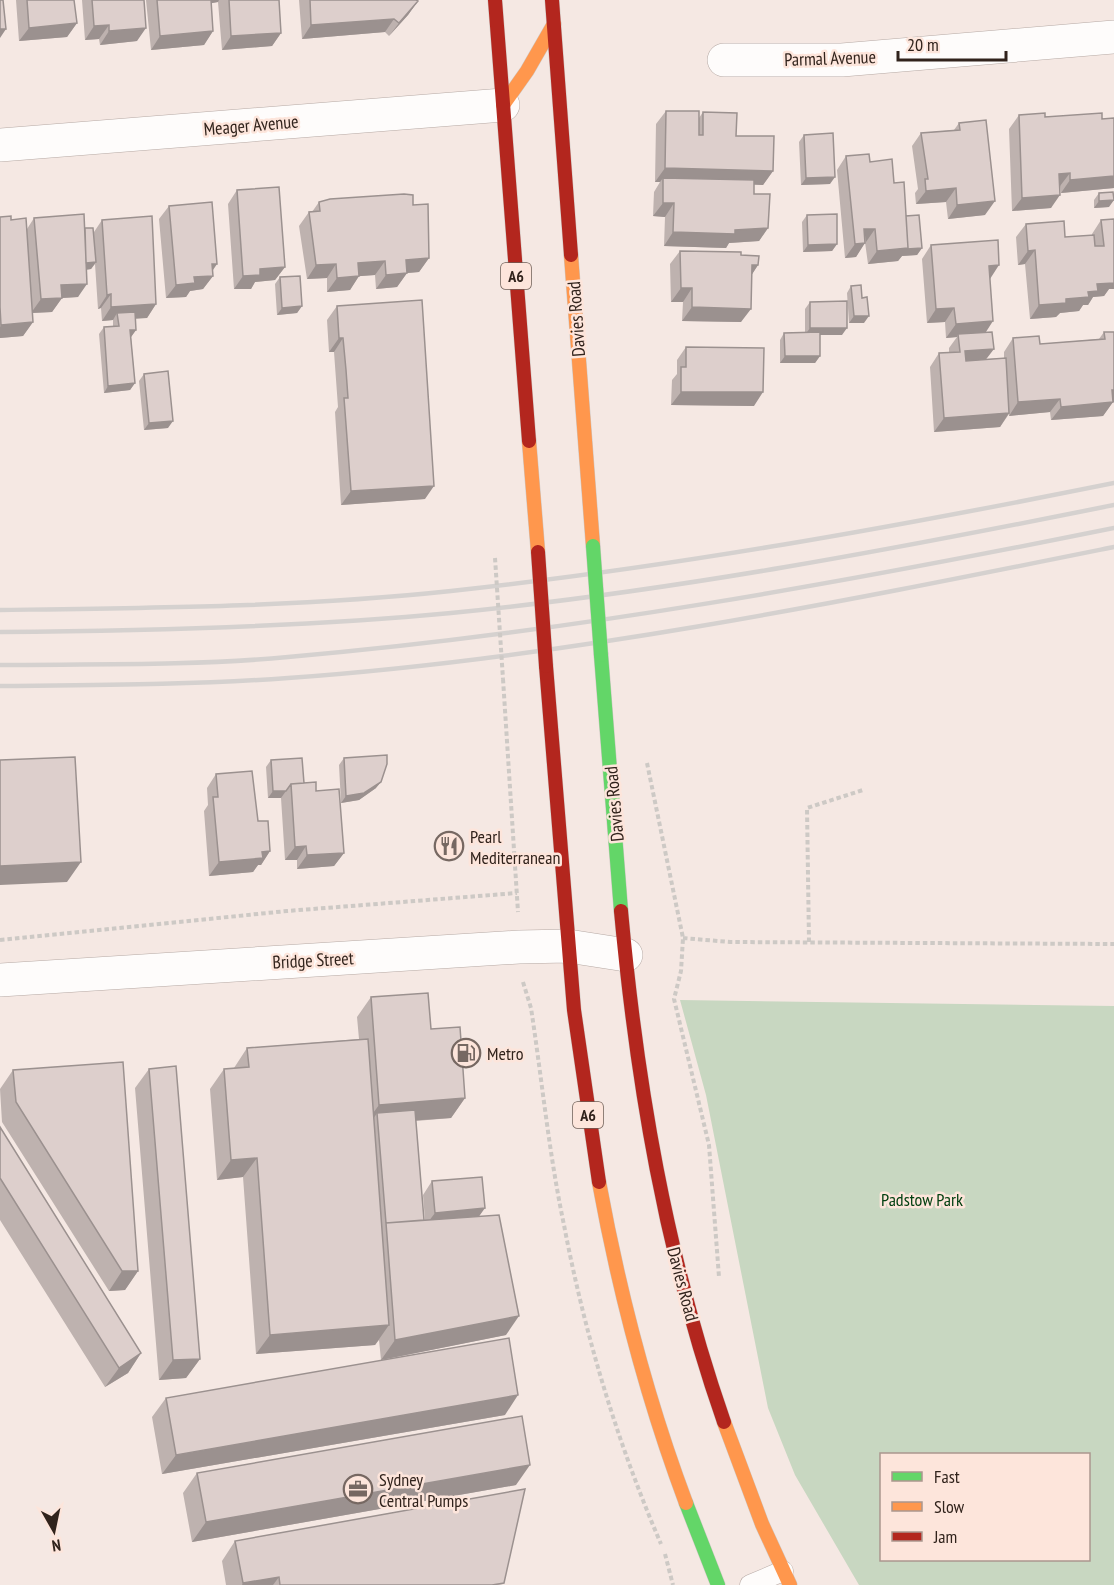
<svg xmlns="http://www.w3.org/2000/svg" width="1114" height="1585" font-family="'PT Sans Narrow',sans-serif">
	<rect width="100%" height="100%" fill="#f5e8e3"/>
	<path fill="#c8d7c1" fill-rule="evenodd" d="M680 1000 1114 1006V1585H859L795 1475 768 1408 706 1095ZM1088 1454V1560H882V1454Z"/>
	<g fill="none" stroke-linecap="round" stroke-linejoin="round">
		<g stroke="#b6a9a4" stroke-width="21">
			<path id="lane" d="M750 1585 783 1571"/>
		</g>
		<g stroke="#b6a9a4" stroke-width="34">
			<path id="street" d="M724 60H842L1114 37
				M0 145 503 105
				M0 980 519 947 568 946 626 955"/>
		</g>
		<g stroke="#cec7c3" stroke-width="15">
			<path id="fast" d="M601 655 621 911
				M686 1503 718 1585"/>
		</g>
		<g stroke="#cec7c3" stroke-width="15">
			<path id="slow" d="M503 105 527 71 554 24
				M571 255 593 546
				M529 441 538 552
				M599 1182C619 1291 647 1399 686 1503
				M724 1422 762 1524 790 1585"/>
		</g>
		<g stroke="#cec7c3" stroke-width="15">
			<path id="jam" d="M495 0 529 441
				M552 0 571 255
				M546 666 574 1010 599 1182
				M621 911C637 1085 666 1256 724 1422"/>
		</g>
		<path stroke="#cdc9c5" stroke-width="4" stroke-dasharray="4.5 3" stroke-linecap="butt" d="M503 679 518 912
			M647 763 683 938 681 971 674 999 709 1145 719 1277
			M683 938 730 942 1114 944
			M0 940 287 911 517 893
			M809 942 807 808 863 790
			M523 982 531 1008C542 1080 549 1154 564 1225 585 1335 617 1442 661 1544
			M665 1554 673 1585"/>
		<use href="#lane" stroke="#fefcfb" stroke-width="20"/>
		<use href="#street" stroke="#fefcfb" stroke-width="33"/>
		<use href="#fast" stroke="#63d668" stroke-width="14"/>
		<use href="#slow" stroke="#ff974d" stroke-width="14"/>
		<use href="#jam" stroke="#b3261e" stroke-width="14"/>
		<path stroke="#d5d1cf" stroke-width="4.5" d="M0 610C150 608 302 607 451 591 674 567 895 527 1114 483
			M0 632C151 631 301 627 451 613 674 591 895 549 1114 505
			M0 665C96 664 193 666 288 657 566 633 841 583 1114 528
			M0 686C96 685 192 685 288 678 566 658 841 602 1114 547"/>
		<g stroke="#cec7c3" stroke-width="15" stroke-linecap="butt">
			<path id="fast-bridge" d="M593 546 601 655"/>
		</g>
		<g stroke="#cec7c3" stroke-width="15" stroke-linecap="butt">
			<path id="jam-bridge" d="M538 552 546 666"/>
		</g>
		<path stroke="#cdc9c5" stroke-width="4" stroke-dasharray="4.5 3" stroke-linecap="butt" d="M495 558 503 679"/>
		<use href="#fast-bridge" stroke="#63d668" stroke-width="14"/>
		<use href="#jam-bridge" stroke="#b3261e" stroke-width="14"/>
	</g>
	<path fill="#beb2af" d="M16 0H74L77 23 67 37 19 41Z
		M82 0H144L137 41 100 45 99 39 85 40Z
		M146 0H279L281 33 272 46 222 50 218 2 211 3 213 31 204 45 151 50Z
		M299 0H416L418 1 408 15 389 36 385 32 302 39Z
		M666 111 699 118 703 112 736 136 773 171 763 185 754 184V194L768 228 759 241 729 243 726 248 664 246 665 217 653 216 654 192 660 182H655L656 124Z
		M1019 115 1102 119 1114 118V188L1061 193 1060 186 1051 208 1012 211 1009 129Z
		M959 123 985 215 948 219 946 202 916 204 915 193 918 189 912 146 921 133 954 130Z
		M804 135 830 184 801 185 799 142Z
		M846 156 870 162 894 183 906 216 922 248 917 255 902 256 898 261 868 264 865 242 856 257 845 258 837 170Z
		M237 190 285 267 275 280 255 282 251 289H234L228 204Z
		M1099 193 1109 207 1094 208V200Z
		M319 202 413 205 429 258 419 272 407 273 397 287 376 289 375 275 359 276 350 290 327 292V278L307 279 299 226 309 212H312Z
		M169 206 212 271 213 276 203 289 190 291 186 297 166 298 159 219Z
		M807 215 837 244 832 251 803 252 802 222Z
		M0 217 11 220 27 229 34 218 85 228 94 232 102 220 156 304 147 318H135L136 330 131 337 135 383 130 390 104 393 99 334 104 327 113 326V320L102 321 101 308 98 309 95 264 91 269 87 270 78 297 62 298 52 312 32 313 33 322 23 336 0 338Z
		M1114 219V289H1109L1104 296 1093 297 1088 305H1083L1079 311 1060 313 1056 317 1030 319 1025 264 1018 265 1016 237 1026 224 1065 237 1092 235V234L1101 220Z
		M931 245 990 278 985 333 986 359 1004 358V352L1013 338 1040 344 1099 339 1104 332H1114V402H1113L1103 416 1051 420 1050 412 1009 416V414L1000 427 934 432 930 367 939 353 949 352V348L957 337 946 338 945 322 927 323 922 259Z
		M680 251 741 255 758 265 752 274 741 322 682 321 683 302H671L670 264Z
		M280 277 302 306 297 313 277 315 275 284Z
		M851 286 864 323H849L847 293Z
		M810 302 842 335H820V356L815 363H780V340L784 333 805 332V309Z
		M337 306 425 499 341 505 335 412 338 407 334 352H329L327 320Z
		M686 347 754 406 671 405 672 380 677 374V360Z
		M144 374 168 428 144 430 139 381Z
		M344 758 376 788 359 800 341 803 339 765Z
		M271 760 316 791 344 853 334 866 297 869V860H285L281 798H268L266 767Z
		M216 774 258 821 270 851 261 865H258L253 872 209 876 204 811 208 805 207 788Z
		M371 997 431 1029 465 1098 451 1118 416 1121 424 1220H425L423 1195 432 1181 479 1216 506 1335 381 1360 379 1340 375 1345 256 1354 243 1177 217 1180 210 1089 224 1069 234 1068 247 1048 359 1039 357 1017Z
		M149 1069 200 1359 186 1378 159 1380 135 1088Z
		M13 1070 138 1271 125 1290 109 1291 2 1122 0 1089Z
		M0 1127 141 1353 128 1373 105 1387 0 1220Z
		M166 1398 505 1415 162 1474 152 1417Z
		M197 1473 516 1485 192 1542 183 1493Z
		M235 1541 503 1585H226L222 1561Z"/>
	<path fill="#9b918f" d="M210 0H219L218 2 207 4Z
		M418 1 408 15 389 36 399 23Z
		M394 19 385 32 302 39 311 25Z
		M77 23 67 37 19 41 29 28Z
		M109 25 99 39 85 40 94 26Z
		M146 28 137 41 100 45 109 31Z
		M0 29H6L0 38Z
		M213 31 204 45 151 50 160 36Z
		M281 33 272 46 222 50 231 36Z
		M665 168 773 171 763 185 663 182V178L660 182H655Z
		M1070 173 1060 186 1049 187 1059 174Z
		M1114 176V188L1061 193 1070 180Z
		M835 177 830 184 801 185 806 178Z
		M956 188 946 202 916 204 926 191Z
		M1060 195 1051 208 1012 211 1022 198Z
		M1114 200 1109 207 1094 208 1099 201Z
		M995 201 985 215 948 219 957 205Z
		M663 203H674L665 217 653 216Z
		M768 228 759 241 729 243 726 248 664 246 673 232Z
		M864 229H875L866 242Z
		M865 243 856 257 845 258 855 244Z
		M837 244 832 251 803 252 808 245Z
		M908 248H922L917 255 902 256 898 261 868 264 877 251Z
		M1035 250 1025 264 1018 265 1028 251Z
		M429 258 419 272 396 274 406 260Z
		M385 261 375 275 348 277 358 263Z
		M96 262 91 269 78 270 83 263Z
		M212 264H217L209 276H213L203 289 190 291 186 297 166 298 176 285 194 277Z
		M336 264 327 278 307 279 316 265Z
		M752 265H758L749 279Z
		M999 265 990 279 989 266Z
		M285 267 275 280 255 282 251 289H234L243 276 260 269Z
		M407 273 397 287 376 289 386 275Z
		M359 276 350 290 327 292 337 278Z
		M1114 276V289H1109L1104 296 1093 297 1088 305H1083L1079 311 1060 313 1056 317 1030 319 1039 305 1066 299 1088 292 1097 284Z
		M87 284 78 297 62 298 52 312 31 313 41 299 61 285Z
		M681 288H692L683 302H671Z
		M111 294 101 308 98 309 107 295Z
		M156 304 147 318 118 320 117 313 113 320 102 321 111 307Z
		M302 306 297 313 277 315 282 308Z
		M692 307 751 309 741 322 682 321Z
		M954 308 945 322 927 323 936 309Z
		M854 316H869L864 323H849Z
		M993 321 984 335 958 334 957 337 946 338 956 324Z
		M33 322 23 336 0 338V327L1 325Z
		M810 328H847L842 335H805Z
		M130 330H136L131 337H125Z
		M339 338H343L334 352H329Z
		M994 349 984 362 956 364 965 351Z
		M785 356H820L815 363H780Z
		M135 383 130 390 104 393 108 386Z
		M1112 390H1114V402H1113L1103 416 1051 420 1061 407Z
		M681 392H763L754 406 671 405Z
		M1060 399 1050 412 1009 416 1018 402Z
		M1009 413 1000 427 934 432 944 418Z
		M173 421 168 428 144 430 149 423Z
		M434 486 425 499 341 505 351 491Z
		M381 782 376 788 359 800 341 803 346 796Z
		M273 791H286L281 798H268Z
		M306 846 297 860H285L295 847Z
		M270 851 261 865H258L253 872 209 876 219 862 262 852Z
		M344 853 334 866 297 869 307 855Z
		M81 862 67 882 0 885V866Z
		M465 1098 451 1118 378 1123 377 1113 370 1124H365L379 1105Z
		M257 1158 243 1177 217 1180 231 1160Z
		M485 1208 475 1222 425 1226 435 1213Z
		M122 1271H138L125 1290 109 1291Z
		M519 1316 506 1335 381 1360 395 1340Z
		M389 1325 375 1345 256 1354 270 1335Z
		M141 1353 128 1373 105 1387 119 1368Z
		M200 1359 186 1378 159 1380 173 1360Z
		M518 1395 505 1415 162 1474 176 1455Z
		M530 1465 516 1485 192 1542 206 1522Z
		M279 1577 273 1585H242L243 1583Z"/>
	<path fill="#ddcfcc" stroke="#9b918f" stroke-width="1.5" d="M0 0H3L6 29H0Z
		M27 0H74L77 23 29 28Z
		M92 0H144L146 28 109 31V25L94 26Z
		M157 0H211L213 31 160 36Z
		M229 0H279L281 33 231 36Z
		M310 0H416L418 1 399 23 394 19 311 25Z
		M666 111H699V135H703V112L737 113 736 136H774L773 171 665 168Z
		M1045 113V117L1102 113V119L1114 118V176L1070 180V173L1059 174 1060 195 1022 198 1019 115Z
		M986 120 995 201 957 205 956 188 926 191 925 179H928L921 133 960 130 959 123Z
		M833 133 835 177 806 178 804 135Z
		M869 154 870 162 892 159 894 183 904 182 908 248 877 251 875 229H864L865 243 855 244 846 156Z
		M663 178 754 180V194H770L768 228 735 230V234L673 232 674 203H663Z
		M279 187 285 267 260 269V275L243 276 237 190Z
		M1113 192 1114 200 1099 201V193Z
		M404 194 413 195V205L428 204 429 258 406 260 407 273 386 275 385 261 358 263 359 276 337 278 336 264 316 265 309 212 320 211 319 202 330 199Z
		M212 202 217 264H212L213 276 194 277 195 283 176 285 169 206Z
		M84 214 87 284 61 285 62 298 41 299 34 218Z
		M837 214V244L808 245 807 215Z
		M919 215 922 248 907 249 908 248 906 216Z
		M11 216V220L26 218 33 322 1 325 0 307V217Z
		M152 216 156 304 111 307V294L107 295 102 220Z
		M1114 219V283L1097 284 1098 291 1088 292 1089 297 1066 299V303L1039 305 1035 250 1028 251 1026 224 1064 221 1065 237 1094 235 1095 246H1104L1101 220Z
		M85 228H93L96 262 86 263Z
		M998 240 999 265 989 266 993 321 956 324 954 308 936 309 931 245Z
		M680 251 741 252V255L759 256 758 265H752L751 309 692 307V288H681Z
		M300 276 302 306 282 308 280 277Z
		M861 285 862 298 867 297 869 316H854L851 286Z
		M422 300 434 486 351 491 344 398H348L346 370 343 338H339L337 306Z
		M847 301V328H810V302Z
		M135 312 136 330H130L135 383 108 386 104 327 119 326 117 313Z
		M820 332V356H785L784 333Z
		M992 332 994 349 965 351 966 361 1006 358 1009 413 944 418 939 353 960 352 958 334Z
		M1104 332H1114V390H1112L1113 402 1061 407 1060 399 1018 402 1013 338 1039 336 1040 344 1105 339Z
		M686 347 764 348 763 392H681V367H686Z
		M168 371 173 421 149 423 144 374Z
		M387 755V764L381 782 364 793 346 796 344 758Z
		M75 757 81 862 0 866V760Z
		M302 758 304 783 291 784 286 791H273L271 760Z
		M252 771 258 821H268L270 851 262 852 263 858 219 862 213 797H218L216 774Z
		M316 782V791L339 789 344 853 307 855 306 846 295 847 291 784Z
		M428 993 431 1029 460 1027 465 1098 379 1105 371 997Z
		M368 1039 389 1325 270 1335 257 1158 231 1160 224 1069 249 1067 247 1048Z
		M123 1062 138 1271H122L16 1102 13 1070Z
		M176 1066 200 1359 173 1360 149 1069Z
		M415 1110 424 1220 386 1223 377 1113Z
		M0 1127 141 1353 119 1368 0 1178Z
		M482 1177 485 1208 435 1213 432 1181Z
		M499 1215 519 1316 395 1340 386 1223Z
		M509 1338 518 1395 176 1455 166 1398Z
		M522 1416 530 1465 206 1522 197 1473Z
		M525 1489 504 1583 492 1585H280L279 1577 243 1583 235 1541Z"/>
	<defs>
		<g id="restaurant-ring" transform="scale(1.5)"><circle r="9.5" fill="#fde5db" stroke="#766862" stroke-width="1.5"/><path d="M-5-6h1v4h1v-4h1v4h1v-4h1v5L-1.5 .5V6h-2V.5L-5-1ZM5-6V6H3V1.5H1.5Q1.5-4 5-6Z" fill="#766862"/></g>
		<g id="fuel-ring" transform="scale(1.5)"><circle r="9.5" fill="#fde5db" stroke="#766862" stroke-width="1.5"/><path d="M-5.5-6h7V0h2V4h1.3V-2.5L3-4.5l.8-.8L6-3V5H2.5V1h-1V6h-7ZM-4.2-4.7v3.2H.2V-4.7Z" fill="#766862"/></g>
		<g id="office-ring" transform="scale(1.5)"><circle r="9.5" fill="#fde5db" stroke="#766862" stroke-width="1.5"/><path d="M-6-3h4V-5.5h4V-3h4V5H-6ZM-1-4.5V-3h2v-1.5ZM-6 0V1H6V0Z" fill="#766862"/></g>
	</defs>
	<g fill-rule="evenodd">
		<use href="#restaurant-ring" x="449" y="846"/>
		<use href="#fuel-ring" x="466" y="1053"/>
		<use href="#office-ring" x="358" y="1489"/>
	</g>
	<g text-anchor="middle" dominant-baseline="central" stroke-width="5" stroke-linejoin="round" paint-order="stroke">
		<g fill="#fde5db" stroke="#6e5d55" stroke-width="1.5">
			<rect x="501" y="263" width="30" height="26" rx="4.5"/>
			<rect x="573" y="1102" width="30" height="26" rx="4.5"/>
		</g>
		<g font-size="16" font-weight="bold" fill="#31231c">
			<text x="516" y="276">A6</text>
			<text x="588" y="1115">A6</text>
		</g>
		<g font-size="18" fill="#31231c" stroke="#fde5db">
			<text transform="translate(830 58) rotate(-2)">Parmal Avenue</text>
			<text transform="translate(251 125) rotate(-5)">Meager Avenue</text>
			<text transform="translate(576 319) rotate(-94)">Davies Road</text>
			<text transform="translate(614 804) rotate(-95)">Davies Road</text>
			<text transform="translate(313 960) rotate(-3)">Bridge Street</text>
			<text transform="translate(683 1284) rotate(75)">Davies Road</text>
		</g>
		<g font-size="18" fill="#31231c" stroke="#fde5db" text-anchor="start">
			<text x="470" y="836">Pearl<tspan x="470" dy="21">Mediterranean</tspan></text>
			<text x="487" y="1053">Metro</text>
			<text x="379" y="1479">Sydney<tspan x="379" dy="21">Central Pumps</tspan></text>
		</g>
		<g font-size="18" fill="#034011" stroke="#fde5db">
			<text x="922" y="1199">Padstow Park</text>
		</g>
	</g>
	<rect x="880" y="1453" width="210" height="108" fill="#fde5db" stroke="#ab978f" stroke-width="1.5"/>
	<rect x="892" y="1472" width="30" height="9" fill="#63d668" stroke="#ab978f" stroke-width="1.5"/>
	<text x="934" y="1483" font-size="18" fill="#31231c">Fast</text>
	<rect x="892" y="1502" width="30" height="9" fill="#ff974d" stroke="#ab978f" stroke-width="1.5"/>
	<text x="934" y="1513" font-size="18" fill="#31231c">Slow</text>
	<rect x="892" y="1532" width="30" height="9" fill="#b3261e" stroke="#ab978f" stroke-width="1.5"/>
	<text x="934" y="1543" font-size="18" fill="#31231c">Jam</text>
	<g transform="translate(54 1531) rotate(171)" stroke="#fde5db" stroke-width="4.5" paint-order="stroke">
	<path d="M0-4.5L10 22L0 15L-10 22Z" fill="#31231c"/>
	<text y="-9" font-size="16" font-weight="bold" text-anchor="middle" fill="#31231c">N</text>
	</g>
	<path d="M898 51v9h108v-9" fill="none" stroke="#31231c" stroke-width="3"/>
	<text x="907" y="51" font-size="18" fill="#31231c" stroke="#fde5db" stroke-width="4.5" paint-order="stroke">20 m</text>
</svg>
